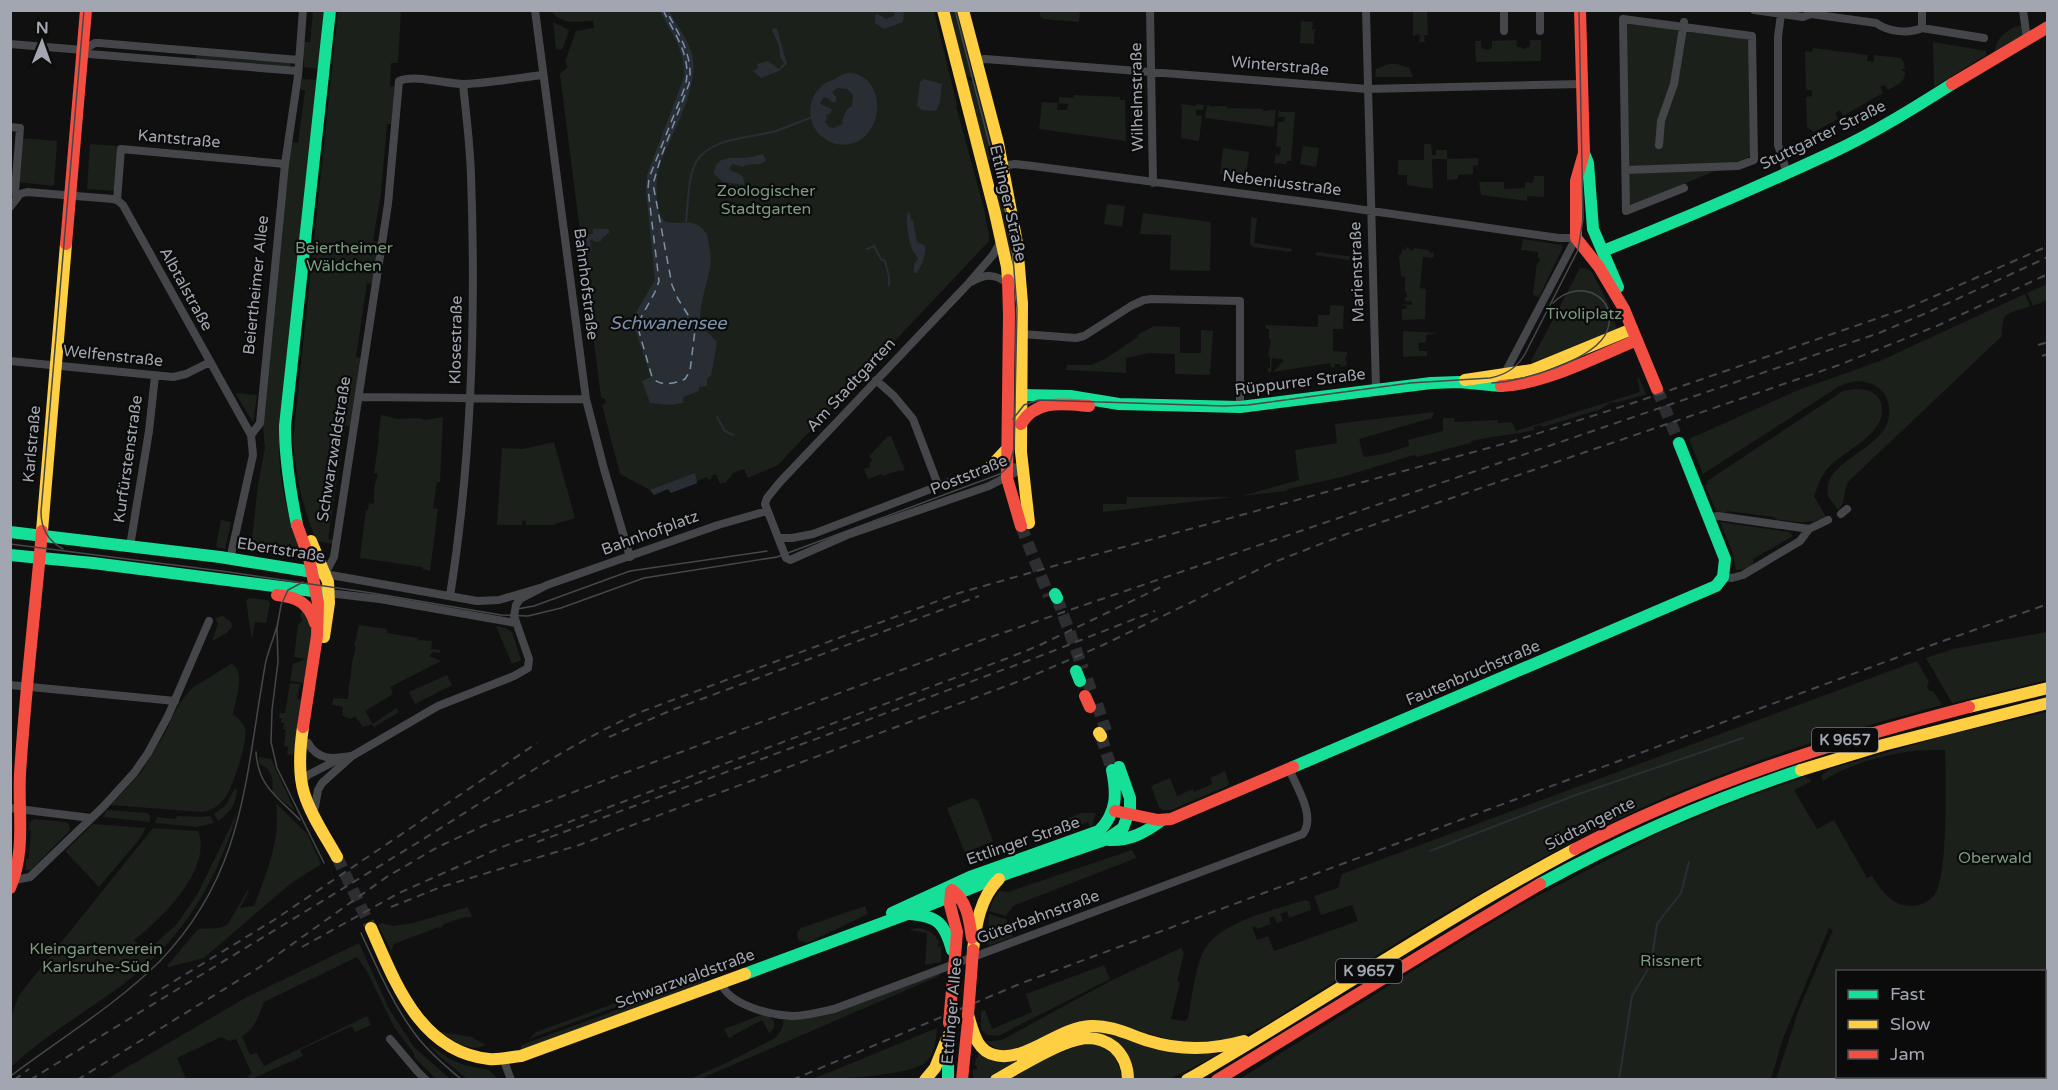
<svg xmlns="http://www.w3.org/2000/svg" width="2058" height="1090" font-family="'Varela Round',sans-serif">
	<rect width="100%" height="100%" fill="#101011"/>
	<path fill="#1b201b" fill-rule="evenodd" d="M307 11H325L319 69 304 67V59L302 58 304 42H310L313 13Z
		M338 11H401L398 63H391L390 86 394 87 392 124H387L381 193 373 241 379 242 373 284 367 283 356 357 361 358 351 426H345L328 539 333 540V544L317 541C302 508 296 476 293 440Z
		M551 11H934L957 105 956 106 984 209 989 235V241L778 465 748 478 744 469 733 473 730 478 727 480V482L720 484 716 474 711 476 712 478 709 480 707 477 697 481V483L671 493 668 489 654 495 650 490 620 474 602 405 605 404 606 400 601 397 560 74 568 67 565 62 576 31 594 28 593 21C577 21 562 26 551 11Z
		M949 11H957L975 78 966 76Z
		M1040 11H1080L1079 22 1043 19 1040 16Z
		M1413 11H1427L1428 35H1424L1425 42H1419L1420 36 1419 34 1413 36Z
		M1301 21 1313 22 1312 29 1316 30 1314 33V44L1300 43Z
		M553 22 569 30 563 48 560 50 556 49Z
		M1629 22 1747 39 1749 41 1751 156 1633 205 1629 203 1627 25Z
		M2022 25V36L1995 54C1994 39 2008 28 2022 25Z
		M1516 40 1517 47H1521L1522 49 1530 47V40H1541V61L1476 62 1475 41H1481V48L1488 50 1492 48V41Z
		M1933 42 1986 51V55L1934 87Z
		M1813 48 1868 55 1867 61 1874 62V55L1901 58 1904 63 1905 69H1902V71L1905 72C1905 83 1897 85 1888 90L1885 85 1880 87 1883 93 1843 116 1840 110 1835 113 1838 119 1814 132 1807 127 1806 97 1812 96V90H1806L1805 51 1812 52Z
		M196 55 291 63 290 69 196 61Z
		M1389 64H1397L1409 68 1413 77H1375L1376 69Z
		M302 79 318 80 279 456C281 492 290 523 303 556L258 552 255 548H251L258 484 265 448 263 426 290 142 298 143 305 91 300 89Z
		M967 80 979 82 997 157 996 160H987Z
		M1074 95 1120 97V100H1125L1126 141 1039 129 1042 102 1058 103 1057 110H1067L1068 104 1059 103V97L1074 98Z
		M1181 104 1196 106 1197 104 1204 105 1203 110H1196V115L1202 116 1199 141 1181 138 1182 110Z
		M1207 105 1214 107 1215 106H1227V108L1263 109V111H1268L1269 110H1276L1274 127 1205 118Z
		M1279 110 1281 112H1295L1291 161H1287L1286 164 1274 163 1276 154 1280 155 1281 147 1276 146 1278 122H1284L1285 117H1278Z
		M22 138 57 141 54 186 18 182Z
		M90 144 118 146 115 191 87 189Z
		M1424 144H1431L1432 155H1436V150H1447V159L1478 158V165L1473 166V174L1458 175V179L1447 180V159H1432L1433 189 1407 185V175H1398V160H1424Z
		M1303 146 1319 148 1316 167 1300 164Z
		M1223 148 1249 152 1246 177 1220 174Z
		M1534 176H1544V197L1527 196V201L1481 195 1479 182H1504V189L1525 188V182L1533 183Z
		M1005 186 1018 270V350H1010V298L991 190Z
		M1107 204 1125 206 1122 227 1104 224Z
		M1143 213 1211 222 1210 271 1170 270 1171 235 1140 234Z
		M1251 217 1257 218 1254 243 1292 249 1291 252 1253 247 1250 244Z
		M1358 232 1362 233V262L1315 255 1317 252 1354 257Z
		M1523 239 1561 245 1563 247 1539 297 1533 295 1537 263H1539L1540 258H1538V252L1521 250Z
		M1406 247 1409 248V250H1413L1414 248 1429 250V252L1434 253 1433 258 1423 257 1420 288 1426 289 1425 319 1402 320V309H1407V306L1401 304 1412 305V302L1405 301V297H1407V293L1405 292V277L1401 276 1399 255 1402 253V249L1406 250Z
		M1580 268 1587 269 1592 272 1611 309 1617 329 1532 363 1531 361Z
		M2047 284V300L2033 306 2027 293Z
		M2025 294 2030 306C2007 315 2002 310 2002 336L1848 482C1843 492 1846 502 1838 510L1828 496C1827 488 1828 480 1833 474 1852 450 1898 439 1888 402 1885 390 1875 384 1865 382 1856 380 1846 383 1838 387L1703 474 1689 439 1796 391 1880 361Z
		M1330 305 1344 306 1343 329H1333V351L1347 352V357H1345L1347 365 1341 367 1340 364H1335V367L1331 368 1330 363 1273 372 1283 361V359L1272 358 1271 372H1268V368H1270V357L1268 356 1271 340 1269 339V329H1266V325L1318 327V315H1330Z
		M1154 326 1180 327V353H1201V330L1213 331 1210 375 1175 374V354L1149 353 1126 358V373L1066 370 1067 365H1091L1105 359 1138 337 1137 335Z
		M1403 331 1439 333 1426 335V342L1418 343 1419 351H1427V356L1403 357Z
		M1637 378H1639L1646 394 1616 403 1611 402 1601 409 1543 427 1540 425 1534 427V430C1514 435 1492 436 1472 441L1470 443 1417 457 1414 455 1342 477 1288 489 1286 491 1103 512V504H1126L1127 497H1238L1299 480 1295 450 1337 443 1335 424 1434 412 1432 418 1359 439 1363 455 1366 457 1387 453 1409 446 1408 440 1443 431V418H1454L1455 422 1498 420V423L1512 422 1516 431 1640 392Z
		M1855 389C1866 389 1877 391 1881 403 1890 432 1845 450 1829 467 1821 475 1818 486 1814 496L1826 517C1808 525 1794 522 1775 519V517L1727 511 1726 513 1716 511 1705 485 1708 484 1707 481 1843 391Z
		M235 393 257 395 253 422Z
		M381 415 397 419 419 418 424 420 443 417 440 482H437L433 508 438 509 430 571 423 569 422 567 360 558 366 510H368L369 503 374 504V488L378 474 374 473 379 439 378 438Z
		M891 436 905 470 897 471 883 476 881 474 868 479 864 469 870 467 869 463 873 460 860 447 869 456 887 437Z
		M554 442 575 518 552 525H526V520L522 521V525H497L502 448 523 449Z
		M221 520 231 522 225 549 216 547Z
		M1720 522 1789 532 1793 536 1753 559V565L1747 569 1736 570 1733 554Z
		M249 598 268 600 270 604 266 623 255 622 252 640 246 600Z
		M301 612 308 613 313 630 305 683 290 681 293 664 306 659 294 657 298 625 302 621V618L300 617Z
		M223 616 231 622 232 627 227 633 212 641 218 624 215 618Z
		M359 625 387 629V633L418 638V640L432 641 431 649 440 650V653L433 652 429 656 441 661 390 687 393 694 365 711 373 724 396 708 399 712 374 727 372 724 363 727 355 716 350 719 342 715 343 707 332 705 333 698 348 699 349 683H350L352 663 356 647 354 646Z
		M496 626 505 628 512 632 521 660 512 664Z
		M2047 632V680L1952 703 1926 658 1953 649Z
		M1917 661 1929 682 1927 686 1928 690 1934 692 1942 705C1824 736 1718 771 1609 823 1579 837 1550 854 1521 870 1434 918 1350 972 1265 1025L1245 1035 1194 1046 1120 1026 1007 1054 985 1042 1002 1040 1110 981 1181 948 1184 953 1177 981 1180 982 1171 1019 1185 1021 1188 1018C1192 998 1195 964 1206 947 1223 921 1277 909 1305 900L1310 902 1311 910 1289 918 1287 911 1280 914 1283 921 1277 923 1274 916 1269 918 1271 924 1257 929 1255 926 1252 927 1257 940 1268 936 1274 951 1358 921 1352 905 1321 915 1314 896 1338 888 1342 874Z
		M231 664C247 670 235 701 233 714 238 718 243 722 245 729 248 743 233 786 225 798 219 806 211 811 201 812L111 805 142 771 165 733 179 704 192 688Z
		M447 675 452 685 415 704 409 692Z
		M290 683 300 684 297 699 302 700 296 749 292 755 287 754 288 747 284 746 286 730 283 729 284 723H281L282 718H279L280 713H285Z
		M2047 712V1079H1776L1799 1009 1833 930 1829 928 1782 1041 1771 1079 1238 1080 1438 955 1526 902 1659 833 1740 800 1805 777 1812 781 1794 790 1817 829 1834 820 1867 878 1872 876C1881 890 1892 906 1911 906 1920 906 1930 902 1935 894 1948 875 1946 777 1945 750 1907 748 1855 760 1823 781L1821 776 1830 769 1878 755 1947 735ZM1838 972H2044V1076H1838Z
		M259 757 271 759 295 811 272 792C274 780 272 768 259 764Z
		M1225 771 1229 784 1227 786 1171 810H1163L1159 807 1151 786 1170 778 1177 796 1193 789 1194 792 1212 784 1210 778Z
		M235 788 237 790C236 804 230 813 218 821L214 814 226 805Z
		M972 798 978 801 993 841 965 853 947 808Z
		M277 804 308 835 321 864 290 884 204 958 169 967 167 966 198 929 219 928 227 925 248 890 249 891 240 908 254 906C266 874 281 840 276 805Z
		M107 810 147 813 150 815V822L103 817Z
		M238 811C215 887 179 945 114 991 79 1016 42 1038 11 1067V1017L19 995 153 828 198 831C213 869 161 919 134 940L146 952 177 924 198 893Z
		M1081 813H1096L1092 826 1090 827 1088 822 1047 835 1046 832 1062 821Z
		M177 816 201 817 210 816 214 823 197 827 155 823 157 817 176 819Z
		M34 819 66 822 69 824 70 830 31 870H26V859H29L31 831 29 830V823Z
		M93 824 146 828 138 841 99 887 65 851Z
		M1132 850 1136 858 1013 906 1006 916 989 911 993 901 999 891 1008 892Z
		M865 906 868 914 807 943 798 940 797 933 801 928Z
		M468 907 472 917H465L444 924 440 929 439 927 394 944 391 951 378 925 382 923 393 926 413 923Z
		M989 914 1006 919 1013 937 990 945 987 944Z
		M917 928C928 929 935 934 940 943L938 944V947L941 946V962L925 965 927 933 909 930Z
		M359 943 389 1009 414 1047 450 1079H436L415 1058 413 1052 394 1027 368 973 357 957 264 1002C259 1015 255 1029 242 1036L250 1055 257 1053 264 1066 367 1016 371 1025 355 1032 352 1026 300 1050 303 1056 252 1079 247 1076 252 1074 236 1039 229 1041 221 1037 177 1058 186 1079H107L247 997Z
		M1104 965 1110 979 998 1036 987 1035 981 1029V1011L985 1010 992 1029 1032 1012 1026 994Z
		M701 972 702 975 529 1039 536 1032Z
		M940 972 939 976 700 1079 688 1080 724 1064 775 1038C780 1032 784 1028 783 1020L794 1018Z
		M704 978 705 984 521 1050V1045Z
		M761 1015 769 1016 774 1021V1028L769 1033 762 1020 732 1036V1038L728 1037 724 1029Z
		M937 1028C936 1039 935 1055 925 1063 909 1075 835 1080 813 1079Z
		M415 1029 427 1043 450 1059 464 1065 489 1070 498 1079H506H467L437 1054Z
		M1088 1029 1217 1055 1170 1079H1132L1099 1035 1017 1064 988 1079 973 1080V1069H977V1066L974 1065 979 1052 986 1056Z
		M441 1032 472 1037 485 1045C472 1053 450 1041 441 1032Z
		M1090 1041 1113 1052 1124 1080H1007L1044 1059Z"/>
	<path fill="#292e34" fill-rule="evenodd" d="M660 11H669C676 24 686 37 691 51 703 83 669 138 658 169 656 180 654 218 667 222 681 226 694 216 706 233 708 236 708 239 708 242 715 264 706 281 702 302 700 309 700 317 700 325L717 342 711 376 707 379V386L699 387V391L683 397V403L670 405 650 403 642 381 651 377 632 319 655 280 646 189 647 175 684 77C686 52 671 32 660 11Z
		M895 11H904L903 22 884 29 875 23V15L878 14 886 19 894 16Z
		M774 28 777 29 787 64 779 71 761 78 753 71 758 68 757 64 768 61 779 69 784 63 780 57C780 44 777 42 772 30Z
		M851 73C887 77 885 137 850 144 841 146 831 144 824 138 806 126 806 99 822 86 827 81 832 81 838 77 843 75 844 73 851 73ZM838 88 847 89 853 95 852 106 847 109 842 121 843 124 833 128 829 127 825 122 827 119 826 115 830 114 832 109 822 105 820 103 824 97 829 99 832 102H836V97L832 92Z
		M924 79 942 84 940 102 936 111 922 110 917 106 920 82Z
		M763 154 766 161 760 164 745 165 744 167 733 164 729 168 731 171C739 173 745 175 744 185L723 182 714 174C715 156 729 158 743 158 750 158 756 155 763 154Z
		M908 212 910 213 911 220H913L917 242 925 246C927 252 921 269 916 273H914V264L918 259C917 256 915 254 913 251 909 245 905 218 908 212Z
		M593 229H608L610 232 601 239V241L594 242 593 239 590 241 592 251H586L585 235 593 234Z
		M695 473 697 483 671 493 668 489 654 495 650 490Z"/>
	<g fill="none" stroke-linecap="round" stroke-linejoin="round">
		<path stroke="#292e34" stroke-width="2" d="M686 221C688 205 688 176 696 162 711 137 751 138 776 131 787 127 799 122 810 118
			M867 249 874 246 881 259 885 261 889 277V285
			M717 417 725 431 733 435
			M1430 851 1576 795 1743 738
			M1619 1080 1632 996 1651 964 1657 924 1681 893 1689 862"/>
		<path stroke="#7b91a9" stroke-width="1.5" stroke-dasharray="8 6" stroke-linecap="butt" d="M663 10C675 35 693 58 685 87L649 178 648 189 659 281 655 292 638 323V328L652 377C659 387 674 384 685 379L690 371 695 330V326L678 299 672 285 653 184 661 157 689 84C694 56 679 35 666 10"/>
		<path stroke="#2d2e31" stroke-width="12" stroke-dasharray="12 6" stroke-linecap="butt" d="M1657 389 1679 443
			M1021 526 1049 596
			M1057 598 1083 669
			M1087 679 1092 693
			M1097 704 1106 731
			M1101 736 1112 770
			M337 857 371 928"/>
		<path stroke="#444649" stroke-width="8" d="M535 10 586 399 604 469 630 557
			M1150 10 1153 183
			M1366 10 1376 389
			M1504 10V31
			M1540 10V31
			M1754 10 1803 17 1811 14 1876 23C1889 32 1908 34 1922 28L1984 38
			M1922 10V28
			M2023 10 2027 39
			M1781 14 1778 37V145L1787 173
			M10 44 83 50 89 54 298 71
			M83 50 95 43H99L299 60
			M976 61 985 59 1367 89 1582 84
			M10 127 20 128 15 191 17 198
			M1659 145 1661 121 1674 84 1684 22
			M1002 166 1015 164 1033 166 1337 206 1559 238H1576L1504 375
			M1626 170 1738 166 1754 160 1752 36 1623 19 1626 211 1684 188
			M117 200 121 149 285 164
			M10 207 20 194 27 192 113 199 117 200 123 205 251 435 253 455 230 559
			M1001 241 993 255 968 284 780 482 767 498 765 504 786 558 790 560 847 535 989 486 1022 469
			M971 282C985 274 995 273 1008 284
			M1022 334 1076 338 1084 336 1131 306 1144 300 1152 299 1240 301V407
			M10 361 173 377 186 374 210 362
			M876 380 894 396 913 419 938 485
			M359 397C435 397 510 400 586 399
			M251 435 260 423 285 164 298 76 303 10
			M1841 514 1847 509
			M1708 518 1718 516 1809 529
			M778 538H792L813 534 991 466 1002 465 1022 469
			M130 546 149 431 155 376
			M1723 577 1732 578 1743 575 1800 541 1809 529 1828 520
			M543 587 499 600 477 601 325 574 334 557 388 204 399 81C415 74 446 84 464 84 490 83 517 78 543 75
			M328 593 380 599 516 623
			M450 596C472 458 476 315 471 175 470 144 466 114 463 84
			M10 685 175 701
			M308 743C318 761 334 759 351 756
			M302 781 308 775 339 759
			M315 807 318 790 322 783 352 756 438 706 514 676 528 668 529 659 514 616 516 605 520 599 547 585 718 525 767 511
			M10 808 91 818
			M15 880 30 877 103 807 134 773 148 753 168 716 209 621
			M721 983C729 1005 770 1015 792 1016 806 1016 820 1012 834 1009L1303 834C1316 816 1297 788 1289 769
			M390 1039 417 1071 426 1080
			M503 1058 511 1080"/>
		<path stroke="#16e098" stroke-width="12" d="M1584 153 1588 163 1593 229 1618 287
			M1603 251C1681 220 1758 187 1833 152 1874 133 1914 108 1952 84
			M1021 395 1070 396 1119 404 1240 407 1431 383 1459 382 1501 386
			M297 525C290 491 285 460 285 426L330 10
			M10 532 220 557 325 574
			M10 555 93 563 328 593
			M1055 594 1057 598
			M1076 671 1080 681
			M1293 767 1716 586 1723 577 1725 559 1679 443
			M1109 840C1130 841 1146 832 1162 820
			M1540 884C1624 838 1710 800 1801 770
			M892 913 970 877 1099 831C1117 813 1117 794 1112 770
			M910 914C938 916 945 924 952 950
			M745 974 907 914 1011 872 1107 839 1123 828 1130 809V798L1119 767
			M948 1039V1080"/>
		<path stroke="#ffcf43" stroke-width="12" d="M943 10 995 213 1007 267 1008 280
			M963 10 998 143 1017 243 1022 303 1021 452 1029 523
			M1465 380 1532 370 1632 329
			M991 466 1006 450
			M42 531 66 244
			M311 541 328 582 329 603 324 637
			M1969 707 2048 688
			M303 727C300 747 298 773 304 793 311 816 326 837 337 857
			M1099 733 1101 736
			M1801 770 1883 745 2048 703
			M371 928C395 982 420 1052 489 1059 499 1060 510 1057 521 1056L745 974
			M973 950C976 924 980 898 999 879
			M968 1015C973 1030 976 1051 995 1055 1026 1063 1058 1027 1091 1026 1111 1025 1130 1035 1149 1041 1181 1051 1212 1050 1244 1041
			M925 1080 935 1068 948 1036
			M996 1080C1019 1067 1063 1039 1088 1038 1098 1038 1106 1041 1114 1047 1124 1056 1128 1067 1128 1080
			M1187 1080C1318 1005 1442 919 1575 849"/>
		<path stroke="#f24e42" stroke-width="12" d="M1580 10 1584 153 1576 181V238L1599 267 1624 309 1657 389
			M1952 84 2048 27
			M66 244 86 10
			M1008 280 1009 315 1007 478 1021 526
			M1501 386C1545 384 1596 357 1637 340
			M1021 424C1036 399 1063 404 1089 406
			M297 525 309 558 318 603 317 636 303 727
			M277 595C297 597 309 603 315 623
			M1085 696 1090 707
			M1115 811 1158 820 1171 819 1293 767
			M1575 849C1700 784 1833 742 1969 707
			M10 888C26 851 18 813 20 774 25 693 35 612 42 531
			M952 890C968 902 969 920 972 938
			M951 891 950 905 957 932 955 957
			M962 1080 968 1021
			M1217 1080 1466 928 1540 884"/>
		<path stroke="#464749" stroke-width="1.5" d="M1492 383C1521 382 1596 360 1607 331 1620 298 1580 276 1553 303
			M1013 419 1024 405 1039 400 1224 406 1248 405 1410 383 1490 378C1506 375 1517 368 1525 354L1578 250 1583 219 1579 10
			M10 544 229 572 372 593 501 615 528 616 561 608 644 578 777 557 1000 474 1009 466 1014 449 1017 309 1012 244 1004 201 955 10
			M63 549C48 541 41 529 41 512L84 10
			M303 582 288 590 281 605 277 628 278 662 272 710 271 742 277 768 324 863
			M517 609 534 606 630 571 767 551
			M256 752C258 787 278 797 300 820
			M361 933C376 965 390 998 410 1027 424 1048 443 1064 462 1080
			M12 1075C61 1038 116 1005 160 961 245 873 245 778 265 666 267 651 275 637 278 622"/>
		<path stroke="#464749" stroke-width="2" stroke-dasharray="8 6" stroke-linecap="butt" d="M2038 345 2048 342
			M2042 356 2048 354
			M609 737 672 710 979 596
			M537 842 1035 658 1155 611
			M391 907 441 887 579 845 1025 679 1103 645 1272 563 1341 536 1839 365 1939 325 2048 274
			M302 947 399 893 502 847 1008 658 1040 645 1163 586
			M150 996 274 920 537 743
			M14 1080 29 1069
			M30 1080C152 1004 276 930 399 854 478 806 554 752 638 713L959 593 1061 564 1514 441 1636 402 1910 307 2048 246
			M77 1080 260 967 388 876 438 847 485 825 982 640 1879 333 1931 311 2048 257
			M792 1080 1022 983 1909 653 2048 604"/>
		<path stroke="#f24e42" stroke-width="12" d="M968 1015 973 950
			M949 1023 955 957"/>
	</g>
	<g text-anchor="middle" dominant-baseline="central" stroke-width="4.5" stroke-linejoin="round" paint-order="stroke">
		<g fill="#0b0b0c" stroke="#75787f" stroke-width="1.5">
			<rect x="1812" y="728" width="66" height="24" rx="4.5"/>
			<rect x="1336" y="959" width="66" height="24" rx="4.5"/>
		</g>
		<g font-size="15" font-weight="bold" fill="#a2a6b0">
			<text x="1845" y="740">K 9657</text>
			<text x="1369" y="971">K 9657</text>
		</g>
		<g font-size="16" fill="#a2a6b0" stroke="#0b0b0c">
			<text transform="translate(1280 66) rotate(5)">Winterstraße</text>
			<text transform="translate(1137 97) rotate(-91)">Wilhelmstraße</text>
			<text transform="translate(1823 135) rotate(-26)">Stuttgarter Straße</text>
			<text transform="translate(179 139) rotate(5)">Kantstraße</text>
			<text transform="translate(1282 183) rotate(7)">Nebeniusstraße</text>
			<text transform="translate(1008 203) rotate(77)">Ettlinger Straße</text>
			<text transform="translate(1357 272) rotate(-92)">Marienstraße</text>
			<text transform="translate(586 284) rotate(83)">Bahnhofstraße</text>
			<text transform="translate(256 285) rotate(-84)">Beiertheimer Allee</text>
			<text transform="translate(186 289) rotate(61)">Albtalstraße</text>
			<text transform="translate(456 340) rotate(-89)">Klosestraße</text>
			<text transform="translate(113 356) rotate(6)">Welfenstraße</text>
			<text transform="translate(1300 382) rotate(-7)">Rüppurrer Straße</text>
			<text transform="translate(851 385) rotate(-47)">Am Stadtgarten</text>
			<text transform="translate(32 444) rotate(-85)">Karlstraße</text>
			<text transform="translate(334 449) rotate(-81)">Schwarzwaldstraße</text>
			<text transform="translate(128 459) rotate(-82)">Kurfürstenstraße</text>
			<text transform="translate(969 475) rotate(-22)">Poststraße</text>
			<text transform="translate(650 533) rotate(-20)">Bahnhofplatz</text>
			<text transform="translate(281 550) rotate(9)">Ebertstraße</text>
			<text transform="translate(1473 673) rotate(-23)">Fautenbruchstraße</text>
			<text transform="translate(1590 824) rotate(-27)">Südtangente</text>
			<text transform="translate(1023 841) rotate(-19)">Ettlinger Straße</text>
			<text transform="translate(1038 917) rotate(-20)">Güterbahnstraße</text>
			<text transform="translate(685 979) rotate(-20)">Schwarzwaldstraße</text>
			<text transform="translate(952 1011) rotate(-85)">Ettlinger Allee</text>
		</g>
		<g font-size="16" fill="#7b9a7e" stroke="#0b0b0c">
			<text x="766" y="191">Zoologischer<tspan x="766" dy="18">Stadtgarten</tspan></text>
			<text x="344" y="248">Beiertheimer<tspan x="344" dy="18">Wäldchen</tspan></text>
			<text x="1584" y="314">Tivoliplatz</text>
			<text x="1995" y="858">Oberwald</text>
			<text x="96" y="949">Kleingartenverein<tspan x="96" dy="18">Karlsruhe-Süd</tspan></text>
			<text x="1671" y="961">Rissnert</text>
		</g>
		<g font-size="18" font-style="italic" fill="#7b91a9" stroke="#0b0b0c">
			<text x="668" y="323">Schwanensee</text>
		</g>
	</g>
	<rect width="2058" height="1090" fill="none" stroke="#a2a6b0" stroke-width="24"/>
	<rect x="1836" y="970" width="210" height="108" fill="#0b0b0c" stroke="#47494e" stroke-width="1.5"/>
	<rect x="1848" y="990" width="30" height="9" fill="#16e098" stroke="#47494e" stroke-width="1.5"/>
	<text x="1890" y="1000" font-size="18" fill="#a2a6b0">Fast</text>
	<rect x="1848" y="1020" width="30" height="9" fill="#ffcf43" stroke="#47494e" stroke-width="1.5"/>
	<text x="1890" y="1030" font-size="18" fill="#a2a6b0">Slow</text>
	<rect x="1848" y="1050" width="30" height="9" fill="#f24e42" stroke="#47494e" stroke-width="1.5"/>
	<text x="1890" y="1060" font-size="18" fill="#a2a6b0">Jam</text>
	<g transform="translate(42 42) rotate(1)" stroke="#0b0b0c" stroke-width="4.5" paint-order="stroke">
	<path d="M0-4.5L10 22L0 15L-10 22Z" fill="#a2a6b0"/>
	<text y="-9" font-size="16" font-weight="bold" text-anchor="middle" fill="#a2a6b0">N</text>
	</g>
</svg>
